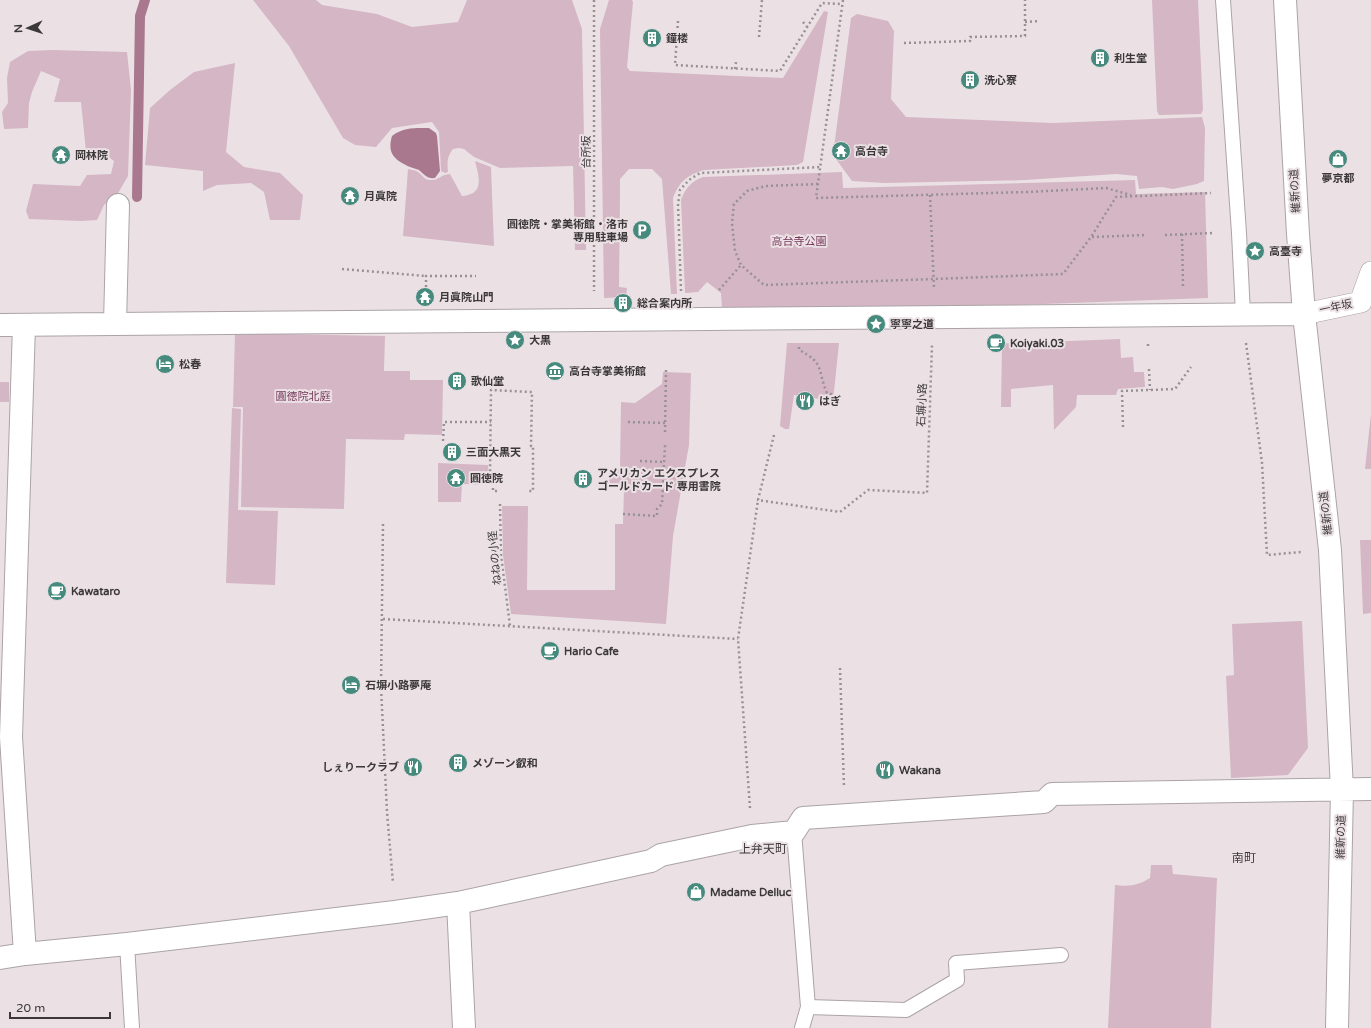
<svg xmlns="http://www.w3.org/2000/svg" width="1371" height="1028" font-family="'Varela Round','Noto Sans JP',sans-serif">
	<rect width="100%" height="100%" fill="#ebe1e5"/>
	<path fill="#d5b6c4" d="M253 0H316L322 5 377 14 412 27 458 22 467 0H572L582 29 586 250H575L573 166 500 168 474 157 464 149 459 148 453 149C447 157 447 162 448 172L445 173 441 171 439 132 432 122 392 128 376 147 355 145 343 138 289 46Z
		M609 0H632L633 2 627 67 630 71 783 78 824 11 828 12 803 162 797 165 704 170C686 176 680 181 673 198L677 294H671L662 179 652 169H629L620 179V193L619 287 627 288 626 297 604 298 600 29Z
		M1152 0H1198L1203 110 1201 114 1159 115 1157 111Z
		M857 14 888 21 894 31 891 99 906 117 1053 123 1202 117 1205 128 1204 181 1197 184 1173 189 1162 187 1139 189 1137 176 1116 174 1025 180 884 183 852 181 833 155 851 18Z
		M53 50 127 52 131 90 128 176 117 195 104 205 97 220 81 221 29 219 26 211 33 184 80 186 87 175 111 174 114 161 103 153 86 152 81 102H54L60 79 41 71 32 92 29 103 28 128 4 129 2 112 8 103 7 78 10 62 28 51Z
		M235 63 226 152 244 167 280 173 303 195 300 220H270L264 192 251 183 217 185 203 191V171L145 165 150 108 170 90 194 72Z
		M475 161 491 167 494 246 403 236 408 169C412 170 415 170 418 172 423 175 424 181 432 180 439 180 440 175 450 174L462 196C485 194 479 177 475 161Z
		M842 172 843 188 1135 180 1136 194 1205 192 1208 298 937 308 722 309 721 293 707 282 698 292 685 293 681 200C685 189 691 181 703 177Z
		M235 333 385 336 384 371H410V380H443L442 435 405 434 404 440 346 439 344 509 241 507 243 407H233Z
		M1120 339 1121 358 1133 357 1134 372H1144L1145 387 1118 389 1116 395H1077L1076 407 1054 430 1053 385 1011 389V407H1001L1002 343 1022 344 1024 348H1042L1043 342Z
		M787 343H839L833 401 794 395 789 429H785L780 426Z
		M663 372 691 373 689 445 673 536 666 624 511 614 503 555 502 506H528L527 590H615V524H623L624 488 609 487V469L620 468 621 402 635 403 662 384Z
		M0 382H9V402H0Z
		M232 408 241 409 238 510 278 511 275 585 226 583Z
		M1371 414V469H1365Z
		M438 463 488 465 489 485 462 484 461 502H438Z
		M1360 540H1371V613L1363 614Z
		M1302 621 1308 748 1288 775 1231 778 1226 676 1234 675 1232 624Z
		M1151 865H1172L1173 874 1217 878 1211 1028H1108L1115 885C1129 887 1139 885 1150 878Z"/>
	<path fill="#a9788f" d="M429 128 436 133 437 136 440 171 435 178C427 179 425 175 419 170 416 169 413 168 410 167 394 160 387 153 392 136 403 127 416 128 429 128Z"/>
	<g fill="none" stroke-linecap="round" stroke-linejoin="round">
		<path stroke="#a9788f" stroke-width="10" d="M137 197 140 16 145 0"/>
		<g stroke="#aba3a6" stroke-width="16">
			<path id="service" d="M1223 0 1239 233 1243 314
				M794 832 808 1007 802 1028
				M127 944 132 1028
				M808 1007 906 1010 957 980 956 963 1061 955"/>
		</g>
		<g stroke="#aba3a6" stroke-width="22">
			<path id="pedestrian" d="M1304 314 1361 302 1362 297 1371 272"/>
		</g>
		<g stroke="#aba3a6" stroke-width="24">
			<path id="minor" d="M1285 0 1298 234 1304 314 1330 550 1342 790 1337 1028
				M115 324 118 205
				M0 325 1304 314
				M24 325 11 737 25 954
				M458 903 464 1028
				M0 958 25 954 127 944 395 912 458 903 651 861 661 855 752 836 794 832 803 818 1044 802 1052 794 1371 789"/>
		</g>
		<path stroke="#989194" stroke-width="2.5" stroke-dasharray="2 3" stroke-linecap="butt" d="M594 0V291
			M843 0 816 198 1026 192 1106 188 1131 195
			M678 21 675 65 780 71 822 3 842 4
			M803 22 807 27
			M1025 22 1040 21
			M759 37 762 0
			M904 43 970 41V37L1025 36V0
			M735 69 736 62
			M818 184 766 186 747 191 734 204 732 223 735 251 741 265 764 285 934 279 1063 274 1091 237 1116 197 1211 193
			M930 195 934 288
			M1182 234 1183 286
			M1165 235 1214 233
			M1092 237 1146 235
			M342 269 426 276
			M719 290 741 265
			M681 291 678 204 680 190 689 180 700 173 820 167
			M426 292V276H476
			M1246 343 1262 463 1267 555 1301 552
			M1148 344V349
			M799 347V350C825 363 817 370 827 393L838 396
			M1149 369 1150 390
			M628 422 666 423
			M1123 427 1122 391 1175 389 1191 367
			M665 432 666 369
			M774 435 758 500 840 512 868 490 927 493 932 345
			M443 441 444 422H491
			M640 461 664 462
			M497 491H493V477L490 474 491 390 532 392 531 446H533V491H529
			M500 504 501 555 510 626
			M623 514 657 516V509L662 504 665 445
			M383 524 381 687 387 812 393 883
			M383 619 738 639
			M840 668 844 787
			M750 808 738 639 758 500"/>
		<use href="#service" stroke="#fff" stroke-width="14"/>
		<use href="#pedestrian" stroke="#fff" stroke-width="21"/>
		<use href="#minor" stroke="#fff" stroke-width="22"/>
	</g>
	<defs>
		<g id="building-disc" transform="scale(1)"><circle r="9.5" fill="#468a7e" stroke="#ebe1e5"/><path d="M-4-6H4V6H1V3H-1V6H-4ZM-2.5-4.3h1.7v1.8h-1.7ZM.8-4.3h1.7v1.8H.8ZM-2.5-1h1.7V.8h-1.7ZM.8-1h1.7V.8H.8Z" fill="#fff"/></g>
		<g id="temple-disc" transform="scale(1)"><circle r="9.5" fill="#468a7e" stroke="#ebe1e5"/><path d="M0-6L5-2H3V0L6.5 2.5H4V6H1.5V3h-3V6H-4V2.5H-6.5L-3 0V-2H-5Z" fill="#fff"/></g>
		<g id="shop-disc" transform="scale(1)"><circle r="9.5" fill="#468a7e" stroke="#ebe1e5"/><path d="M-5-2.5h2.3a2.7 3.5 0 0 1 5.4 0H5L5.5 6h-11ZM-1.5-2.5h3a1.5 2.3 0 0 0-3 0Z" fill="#fff"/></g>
		<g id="parking-disc" transform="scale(1)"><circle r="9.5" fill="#468a7e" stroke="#ebe1e5"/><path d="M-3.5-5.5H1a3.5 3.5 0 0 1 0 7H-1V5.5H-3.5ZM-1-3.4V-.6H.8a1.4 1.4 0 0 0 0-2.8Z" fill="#fff"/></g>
		<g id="sight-disc" transform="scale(1)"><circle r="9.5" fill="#468a7e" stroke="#ebe1e5"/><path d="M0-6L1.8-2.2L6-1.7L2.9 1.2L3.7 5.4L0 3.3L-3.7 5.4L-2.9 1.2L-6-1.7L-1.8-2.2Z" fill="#fff"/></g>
		<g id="cafe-disc" transform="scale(1)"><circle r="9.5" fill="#468a7e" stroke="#ebe1e5"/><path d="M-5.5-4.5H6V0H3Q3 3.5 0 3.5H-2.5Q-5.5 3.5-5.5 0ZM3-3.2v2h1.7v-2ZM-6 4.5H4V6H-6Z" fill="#fff"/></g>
		<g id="hotel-disc" transform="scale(1)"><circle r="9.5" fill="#468a7e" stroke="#ebe1e5"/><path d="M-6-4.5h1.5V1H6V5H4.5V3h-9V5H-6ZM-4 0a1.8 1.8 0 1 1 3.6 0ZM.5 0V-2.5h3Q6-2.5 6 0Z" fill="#fff"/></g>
		<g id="museum-disc" transform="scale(1)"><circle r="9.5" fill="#468a7e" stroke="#ebe1e5"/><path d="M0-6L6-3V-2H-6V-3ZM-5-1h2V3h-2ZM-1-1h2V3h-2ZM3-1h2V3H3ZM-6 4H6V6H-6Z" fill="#fff"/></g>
		<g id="restaurant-disc" transform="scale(1)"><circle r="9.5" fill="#468a7e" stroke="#ebe1e5"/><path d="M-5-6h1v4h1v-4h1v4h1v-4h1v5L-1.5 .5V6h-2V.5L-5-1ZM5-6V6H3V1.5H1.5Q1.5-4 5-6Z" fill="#fff"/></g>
	</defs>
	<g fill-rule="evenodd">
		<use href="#building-disc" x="652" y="38"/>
		<use href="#building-disc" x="1100" y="58"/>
		<use href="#building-disc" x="970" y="80"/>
		<use href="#temple-disc" x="841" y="151"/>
		<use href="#temple-disc" x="61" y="155"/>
		<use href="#shop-disc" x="1338" y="159"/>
		<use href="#temple-disc" x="350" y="196"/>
		<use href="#parking-disc" x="642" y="230"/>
		<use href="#sight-disc" x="1255" y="251"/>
		<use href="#temple-disc" x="425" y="297"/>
		<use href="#building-disc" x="623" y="303"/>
		<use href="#sight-disc" x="876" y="324"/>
		<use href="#sight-disc" x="515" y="340"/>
		<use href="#cafe-disc" x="996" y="343"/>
		<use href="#hotel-disc" x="165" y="364"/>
		<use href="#museum-disc" x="555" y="371"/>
		<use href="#building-disc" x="457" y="381"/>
		<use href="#restaurant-disc" x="805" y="401"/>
		<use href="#building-disc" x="452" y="452"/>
		<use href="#temple-disc" x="456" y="478"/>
		<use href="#building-disc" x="583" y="479"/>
		<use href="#cafe-disc" x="57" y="591"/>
		<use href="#cafe-disc" x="550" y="651"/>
		<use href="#hotel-disc" x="351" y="685"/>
		<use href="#building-disc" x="458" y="763"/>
		<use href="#restaurant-disc" x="413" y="767"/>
		<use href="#restaurant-disc" x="885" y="770"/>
		<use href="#shop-disc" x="696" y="892"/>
	</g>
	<g text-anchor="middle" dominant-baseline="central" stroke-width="4" stroke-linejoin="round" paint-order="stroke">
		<g font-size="11" font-weight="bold" fill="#3c383a" stroke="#ebe1e5" text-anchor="start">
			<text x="666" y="38">鐘楼</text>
			<text x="1114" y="58">利生堂</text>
			<text x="984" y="80">洗心寮</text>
			<text x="855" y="151">高台寺</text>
			<text x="75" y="155">岡林院</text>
			<text x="1338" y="178" text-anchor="middle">夢京都</text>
			<text x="364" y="196">月眞院</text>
			<text x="628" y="224" text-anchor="end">圓徳院・掌美術館・洛市<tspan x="628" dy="13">専用駐車場</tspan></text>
			<text x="1269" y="251">高臺寺</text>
			<text x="439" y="297">月眞院山門</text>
			<text x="637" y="303">総合案内所</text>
			<text x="890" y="324">寧寧之道</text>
			<text x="529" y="340">大黒</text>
			<text x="1010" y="343">Koiyaki.03</text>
			<text x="179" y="364">松春</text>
			<text x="569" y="371">高台寺掌美術館</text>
			<text x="471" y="381">歌仙堂</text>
			<text x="819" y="401">はぎ</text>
			<text x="466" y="452">三面大黒天</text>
			<text x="597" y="473">アメリカン エクスプレス<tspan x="597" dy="13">ゴールドカード 専用書院</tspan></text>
			<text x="470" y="478">圓徳院</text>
			<text x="71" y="591">Kawataro</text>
			<text x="564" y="651">Hario Cafe</text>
			<text x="365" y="685">石塀小路夢庵</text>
			<text x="472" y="763">メゾーン叡和</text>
			<text x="399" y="767" text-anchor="end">しぇりークラブ</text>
			<text x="899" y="770">Wakana</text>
			<text x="710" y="892">Madame Delluc</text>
		</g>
		<g font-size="11" fill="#3c383a" stroke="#ebe1e5">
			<text transform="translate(586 152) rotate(-90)">台所坂</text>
			<text transform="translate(1295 191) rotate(-93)">維新の道</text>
			<text transform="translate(1336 307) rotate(-12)">一年坂</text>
			<text transform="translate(922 405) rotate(-88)">石塀小路</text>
			<text transform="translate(1326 513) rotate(-96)">維新の道</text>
			<text transform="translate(495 558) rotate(-95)">ねねの小径</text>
			<text transform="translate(1341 837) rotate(-89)">維新の道</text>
		</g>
		<g font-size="11" fill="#773859" stroke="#ebe1e5">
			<text x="799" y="241">高台寺公園</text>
			<text x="303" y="396">圓徳院北庭</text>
		</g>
		<g font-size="12" fill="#3c383a" stroke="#ebe1e5">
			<text x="763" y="849">上弁天町</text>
			<text x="1244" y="858">南町</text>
		</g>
	</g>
	<g transform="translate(28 28) rotate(267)" stroke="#ebe1e5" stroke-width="3" paint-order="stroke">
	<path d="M0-3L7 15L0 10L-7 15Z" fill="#3c383a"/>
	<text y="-6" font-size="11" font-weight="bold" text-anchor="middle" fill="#3c383a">N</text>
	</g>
	<path d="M10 1012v6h100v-6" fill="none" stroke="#3c383a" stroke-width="2"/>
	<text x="16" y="1012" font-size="12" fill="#3c383a" stroke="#ebe1e5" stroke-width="3" paint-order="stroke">20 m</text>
</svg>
